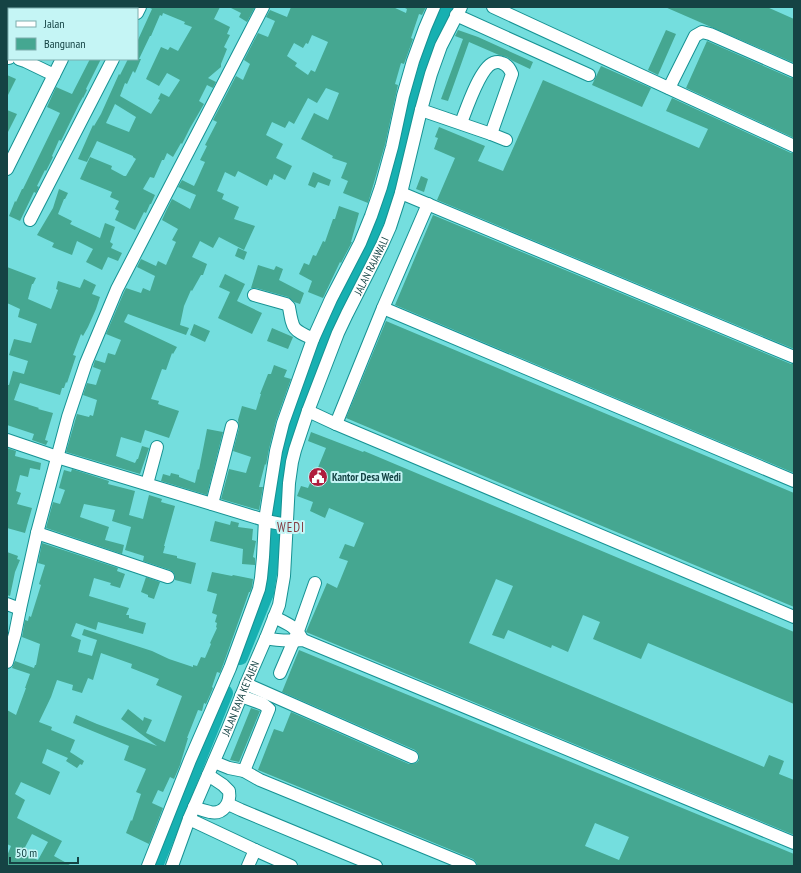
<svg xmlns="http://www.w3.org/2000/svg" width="801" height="873" font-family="'PT Sans Narrow',sans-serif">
	<rect width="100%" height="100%" fill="#74dede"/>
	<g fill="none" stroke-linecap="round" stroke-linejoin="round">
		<path stroke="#17b0b1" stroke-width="16" d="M240 657 266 593 288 450 302 395 386 213 406 134 439 26 448 7
			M155 866 225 693"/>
	</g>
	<path fill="#45a791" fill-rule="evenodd" d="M148 7H220L214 19 230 27 227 34 230 35 224 47 227 49 221 64V67L208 78 216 82 213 88 207 85 199 101 204 104 190 128 182 144 181 143 173 157 167 153 164 160H162L154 178 150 177 143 189 155 195 151 204H150L146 213 144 212 135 230 115 220 119 211 115 209 119 201 110 197 112 192 80 179 90 157 112 166 111 169 124 176H126L136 159 133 157V156L97 141 87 162 78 159 93 125 94 126 101 114 119 74 120 75 128 59H137V42L152 9ZM163 13 185 22 184 24 192 27 178 51 170 47 168 50 161 47 146 79 159 86 167 73 180 80 169 97 161 93 158 99 160 100 151 114 120 96 125 83 127 84 133 71 135 73 141 59H139L150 36H151L160 15 162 16ZM115 104 136 117 129 132 106 123Z
		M229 7H255L247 22 239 17 241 13Z
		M291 7H393L406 13 407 9 403 7H426L422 15 419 14 411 38 413 39 404 64 401 63 395 84 398 85 385 145 368 203 343 193 348 181 341 178 347 163 332 158 333 156 301 139 314 113 328 120 339 93 326 88 317 103 308 98 294 124 289 121 285 128 272 122 266 135 283 144 276 158 292 166 285 180 274 174 272 180 270 179 267 186 238 171 235 177 225 172 217 191 224 194 222 199 239 207 234 219 255 226 244 250 219 237 213 248 200 241 192 257 207 264 203 275H201L192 291 191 290 184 306 180 325 189 328 186 335 128 314 124 322 177 347 173 354 172 353 166 370 162 369 151 399 159 401 158 404 179 411 169 438 145 430 141 443 121 437 116 456 135 463 137 459H138L142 446 149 448 140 474 66 452 77 414 89 417 90 415 93 416 97 400 83 395 87 383 96 385 101 370 93 367 95 360 105 363 108 353 115 355 121 340 106 334 124 292 126 288 141 293 143 288 150 291 155 276 137 267 141 259 156 266 158 261 166 265 176 242 172 240 178 229 162 220 166 211 172 199 190 209 196 195 178 187 182 180 194 186 196 182 205 162 200 160 207 146 205 145 217 122 213 120 236 76 243 80 250 64 244 60 258 33 268 37 275 21 266 17 270 10 287 17ZM312 35 328 42 315 72 311 70 308 75 295 66 297 63 287 56 294 43 303 48 306 43 308 44Z
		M665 7H767L794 19V63Z
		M458 30 478 37 533 62 530 69 513 61 507 57 499 55 469 42 448 101 441 99 463 39 455 36Z
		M666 30 676 34 658 75 648 70Z
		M707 41 791 78H794V138L686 88Z
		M90 59H101L86 89 87 90 83 98V97L79 104 61 141 59 140 52 156 53 157 46 171 45 170 37 186 39 187 36 193 34 192 20 221 9 216 15 201 16 202 22 189H23L60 113 47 107 56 87 72 94Z
		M601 66 651 88 642 107 592 85Z
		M7 75 16 79 7 97Z
		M543 80 699 148 708 129 666 111 672 98 791 153H794V349L437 200 455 158 434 149 438 138 435 137 439 127 485 146 478 161 503 171Z
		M7 110 17 114 7 134Z
		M313 172 331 180 329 186 318 182 315 188 308 185Z
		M421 176 428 179 424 192 416 189Z
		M59 189 68 193 65 199H64L58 214 72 221 70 224 100 238 105 223 115 227 110 242 113 244 111 248 122 253 118 261 108 257 102 270 86 262 93 249 77 241 72 255 52 247 54 243 37 235 53 208Z
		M339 206 359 213 351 242H352L341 263 340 262 323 298 308 292 312 281 299 274 304 263 309 265 313 255 316 256 323 241 325 242 333 219H335Z
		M433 215 791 364H794V473L395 305Z
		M238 248 247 252 244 260 235 256Z
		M258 265 274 270 276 266 283 269 279 280 304 293 300 304 294 302 288 297 256 288H251Z
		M7 267 36 278 33 284H32L28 299 51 309 58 290 56 289 58 281 80 288 84 279 96 285 92 294 100 297 96 309 88 327 83 336 81 334 73 355 76 356 67 383 66 382 64 388H62L60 395 20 383 14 400 39 408 38 409 53 413 45 440 48 441 46 445 32 440 34 434 7 425V385H9L13 371 24 374 28 361 9 355 14 339 31 343 37 324 18 317 20 309 7 303Z
		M225 274 245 284 237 301 262 313 252 334 218 318 230 292 219 287Z
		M386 321 794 493V607L346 418Z
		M194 324 210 331 205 342 190 335Z
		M272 328 293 337 288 349 267 341Z
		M274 365 287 370 284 377 291 379 276 421 269 449 266 465 265 464 259 487H263L259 510 221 499 229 469 246 473 251 457 233 451 239 428 238 420 242 406 256 410 261 394H260L268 374H271Z
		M207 429 223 432 207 495 161 481 163 474 170 476 171 473 179 475V477L195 483 198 469 199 470Z
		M311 432 363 452 364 451 794 632V704L648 643 641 659 593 639 600 622 583 615 568 652 552 645 551 648 508 630 504 639 492 635 513 586 496 579 469 643 764 767 769 755 784 761 779 774 794 780V835L543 731 306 632 327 583 337 588 348 561 339 558 345 544 354 547 364 523 329 508 325 518 310 511 313 502 297 496 301 486 308 488 316 469 317 470 326 448 308 441Z
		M7 448 16 451 15 456 41 463 40 470 30 468 28 477 20 475 16 491 21 493 17 504 32 508 25 533 7 528Z
		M72 469 109 481 108 484 135 491 129 515 143 519 149 495 162 499 161 502 175 506 164 546H165L163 553 177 556V558L196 563 191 584 175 580V576L173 572 170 570 143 561 144 556 125 550 131 527 112 521 115 510 84 504 80 517 109 527 105 540 124 545 122 554 46 528 53 502 60 504 65 490 59 488 64 470 71 472Z
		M215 521 230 525 231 521 239 523 238 527 253 529 252 540 256 541 253 557 255 558V565L242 564 243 549 210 541Z
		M42 543 118 568 117 571 125 574 120 588 110 585 111 583 94 578 89 596 129 608 126 615H129V618L146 623 143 634 98 622 96 630 76 623 71 636 81 640 78 652 92 656 97 640 82 635 84 629 152 651 169 659 193 667V665L197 666 201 657 205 658 211 644 210 643 217 628 216 627 217 623 215 622 217 615 212 613 217 594 207 591 212 572 232 576 233 575 253 579 252 587 250 592H249L223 665 220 673 217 672 212 687 213 688 206 704 204 703 202 711 198 710 187 738H188L180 765 174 779 170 777 163 792 158 790 152 803 163 808 149 844 126 833 131 820 132 821 141 794 136 792 146 769 124 760 129 746 73 723 76 715 97 724 157 746 121 719 128 709 143 721 144 717 152 720 146 733 165 742 182 696 156 685 159 679 131 668 132 664 101 653 93 680 88 678 82 693 72 690 73 685 57 680 51 697 39 722 52 727 51 730 75 740 70 752 84 761 82 765 80 764 77 768 66 761 68 758 47 749 42 763 60 772 50 795 21 782 15 794 25 800 17 818 62 841 54 856 72 866H7V856L11 846 7 844V710L16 715 26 688H25L30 674 12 668 15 661 34 668 35 665H36L40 644 22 637 25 620 28 621 29 616 31 617 41 585 39 584 45 565 38 563ZM32 834 48 842 38 860 22 853Z
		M7 552 18 556 17 559 20 560 15 572 10 596 7 595Z
		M146 577 160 582 154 599 148 597V595L141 592Z
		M299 650 794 854V863L793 866H480L477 865 476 862 473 859 258 770 274 729 283 732 291 712 409 764H412L416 763 419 760V757L418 753 415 750 282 692ZM595 823 629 837 619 860 585 846Z
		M251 708 260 711 239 762 230 760Z"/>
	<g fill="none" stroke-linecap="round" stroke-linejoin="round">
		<g stroke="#169293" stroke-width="14">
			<g id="minor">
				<path d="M493 7 794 146"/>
				<path d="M87 9 88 7"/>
				<path d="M137 13 140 7"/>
				<path d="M456 15 589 75"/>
				<path d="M7 58H9"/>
				<path d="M19 59 25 61 54 75"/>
				<path d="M669 88 695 36 702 32 710 34 794 71"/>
				<path d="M421 110 491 134 506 140"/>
				<path d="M461 123C466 110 480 68 493 63 496 62 500 62 502 63 508 65 510 69 512 74L491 134"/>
				<path d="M7 169 62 59"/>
				<path d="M401 193 794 357"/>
				<path d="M30 220 113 59"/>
				<path d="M254 295 286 304 289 307C293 330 292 329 313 339"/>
				<path d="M383 308 794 481"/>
				<path d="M308 411 336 424 794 617"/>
				<path d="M336 424 383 308 428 204"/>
				<path d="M7 440 57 457 271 522 287 525"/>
				<path d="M147 484 157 447"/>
				<path d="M212 504 232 426"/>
				<path d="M37 533 168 577"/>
				<path d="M7 604 20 609"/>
				<path d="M274 617C286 623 295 626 301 637"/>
				<path d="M266 638C278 641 290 641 303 640L794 843"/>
				<path d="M7 662 15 634 20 609 37 533 68 417 86 363 117 289 263 7"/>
				<path d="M280 673 298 631 315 583"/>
				<path d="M246 684 412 757"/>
				<path d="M241 696 263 704 269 709 244 771"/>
				<path d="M214 762 229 768 244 771 260 780 470 866"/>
				<path d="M228 804 241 810 376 866"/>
				<path d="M194 807C199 809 205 811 210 812 223 815 231 803 229 791L223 785 208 775"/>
				<path d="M189 819 255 850 291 866"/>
				<path d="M148 866 190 760 230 668 259 589 261 578 263 557 265 520 276 451 283 423 313 339 331 299 360 243 371 216 381 187 392 147 403 96 413 61 425 28 434 7"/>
				<path id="s1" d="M172 866 189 819 227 731 246 684 266 638 279 605 284 576 289 483 292 462 295 450 308 411 338 333 347 314 382 245 390 227 401 193 421 110 431 74 441 46 461 7"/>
				<path d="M248 866 255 850"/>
			</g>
		</g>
		<use href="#minor" stroke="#fff" stroke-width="12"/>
	</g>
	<defs>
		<g id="civic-disc" transform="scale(1)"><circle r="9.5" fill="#b01d3d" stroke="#c5f5f5"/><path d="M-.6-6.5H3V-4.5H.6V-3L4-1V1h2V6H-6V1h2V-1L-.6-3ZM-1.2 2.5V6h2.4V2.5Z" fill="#fff"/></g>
	</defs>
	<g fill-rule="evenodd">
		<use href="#civic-disc" x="318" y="477"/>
	</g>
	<g text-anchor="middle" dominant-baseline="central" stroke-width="4" stroke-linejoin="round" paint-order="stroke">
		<g font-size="11" fill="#154344" stroke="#c5f5f5">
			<text stroke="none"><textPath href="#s1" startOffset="638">JALAN RAJAWALI</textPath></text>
			<text stroke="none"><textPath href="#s1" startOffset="181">JALAN RAYA KETAJEN</textPath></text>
		</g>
		<g font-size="11" font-weight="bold" fill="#154344" stroke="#c5f5f5" text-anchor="start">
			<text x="332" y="477">Kantor Desa Wedi</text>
		</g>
		<g font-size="13" letter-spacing="1" fill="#853c43" stroke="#c5f5f5">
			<text x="291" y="527">WEDI</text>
		</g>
	</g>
	<rect width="801" height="873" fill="none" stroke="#154344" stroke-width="16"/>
	<rect x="8" y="8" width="130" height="52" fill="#c5f5f5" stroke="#7faeae"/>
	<rect x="16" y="21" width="20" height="6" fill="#ffffff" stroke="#7faeae"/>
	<text x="44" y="28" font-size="12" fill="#154344">Jalan</text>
	<rect x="16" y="38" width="20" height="12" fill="#45a791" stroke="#7faeae"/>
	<text x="44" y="48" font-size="12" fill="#154344">Bangunan</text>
	<path d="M10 857v6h68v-6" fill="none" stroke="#154344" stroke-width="2"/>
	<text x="16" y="857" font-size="12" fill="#154344" stroke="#c5f5f5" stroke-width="3" paint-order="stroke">50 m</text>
</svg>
